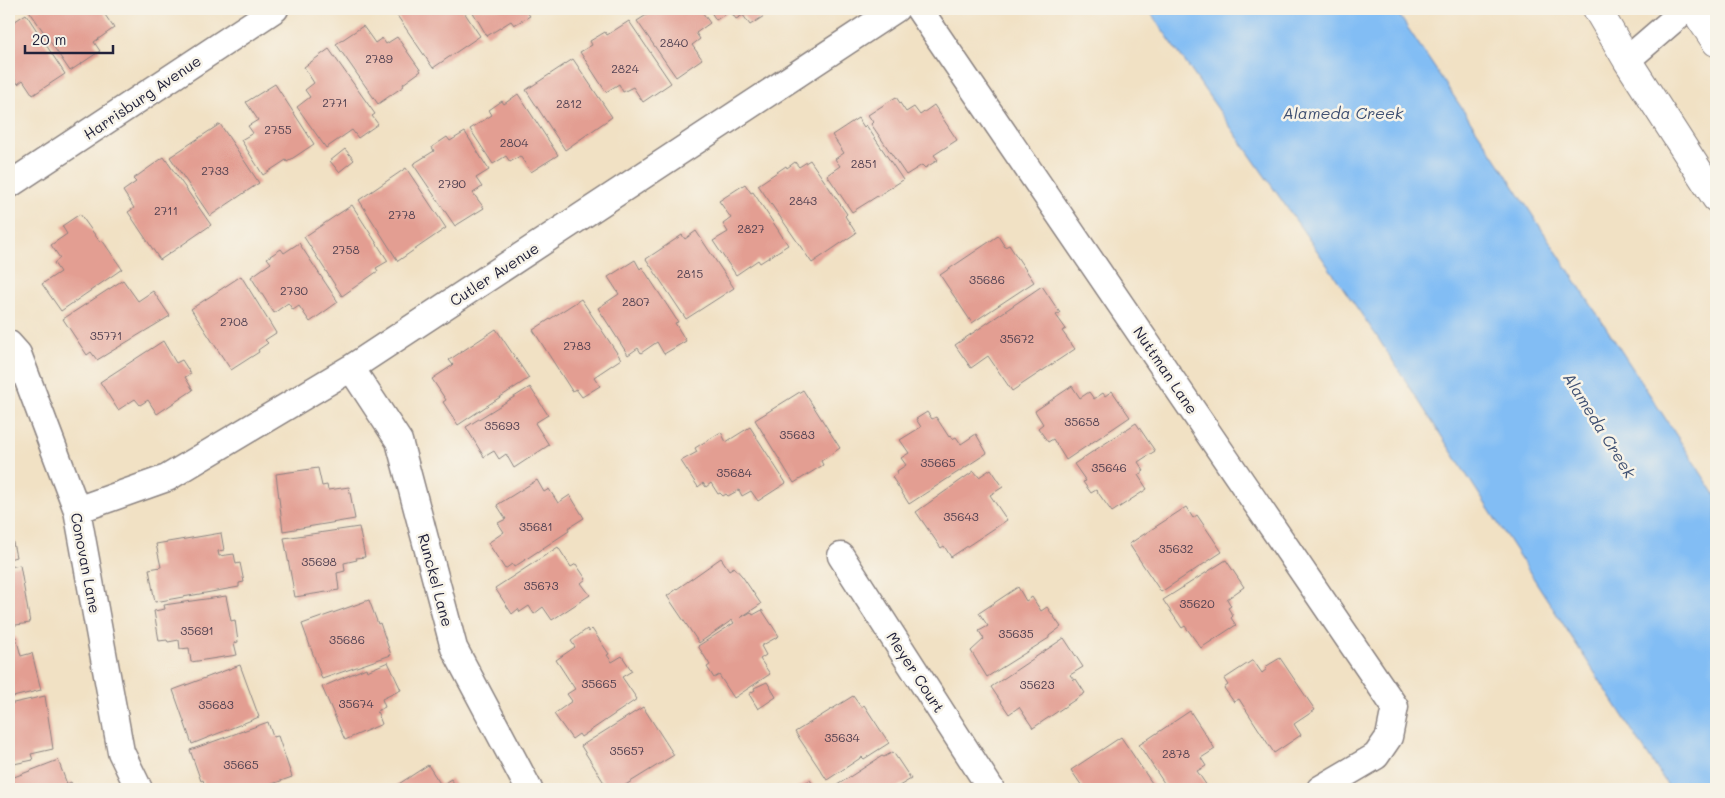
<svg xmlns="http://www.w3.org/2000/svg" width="1725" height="798" font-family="Mali,sans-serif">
	<rect width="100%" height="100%" fill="#f7f3e8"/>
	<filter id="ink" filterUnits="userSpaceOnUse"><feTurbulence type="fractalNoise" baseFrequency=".02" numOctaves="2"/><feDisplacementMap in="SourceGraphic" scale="10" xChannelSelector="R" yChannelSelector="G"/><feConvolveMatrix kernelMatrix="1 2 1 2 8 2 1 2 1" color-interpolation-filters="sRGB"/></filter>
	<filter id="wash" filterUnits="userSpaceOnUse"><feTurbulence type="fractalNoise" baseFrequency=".0096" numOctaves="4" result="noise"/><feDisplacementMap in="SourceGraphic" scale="20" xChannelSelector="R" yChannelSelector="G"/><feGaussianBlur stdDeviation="1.12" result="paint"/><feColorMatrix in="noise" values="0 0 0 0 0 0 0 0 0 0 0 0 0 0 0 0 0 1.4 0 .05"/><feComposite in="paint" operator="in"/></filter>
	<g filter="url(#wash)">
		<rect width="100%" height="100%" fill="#f1e1c4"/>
		<path fill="#82bdf4" stroke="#527098" d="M1148 9H1395L1490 150 1716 496V789H1670L1376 335Z"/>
		<g id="blocks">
			<path fill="#e39e92" d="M28 9H101L114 28 94 42 100 51 70 71Z
				M404 9H462L480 36 433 68 396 14Z
				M471 9H533L527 12 530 16 514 25 511 21 487 36Z
				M656 9H700L710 23 696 33 700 39 692 45 702 59 676 77 637 21Z
				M709 9H775L750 25 743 15 736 19 730 11 716 20Z
				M26 14 65 74 33 95 23 80 18 84 13 76 9 79V25Z
				M629 21 671 83 643 102 633 87 623 92 619 84 606 92 580 52 592 45 590 41 605 32 607 35Z
				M363 26 375 43 382 38 386 44 397 37 421 71 403 84 404 86 378 104 336 44Z
				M329 49 375 114 372 116 378 124 358 138 352 130 326 148 297 107 310 97 305 90 314 83 304 67Z
				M573 59 612 117 565 150 526 90Z
				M275 84 314 144 287 162 286 160 263 175 241 140 253 133 248 126 258 120 246 102Z
				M518 94 558 155 531 172 520 156 510 162 506 156 493 164 470 129 492 115 489 110 502 101 504 104Z
				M896 97 906 112 914 107 920 115 934 105 957 140 934 155 938 160 925 168 922 165 906 175 871 124 873 122 868 115Z
				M858 118 864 127 866 125 903 180 852 212 827 175 840 166 835 159 844 153 832 135Z
				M220 124 259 183 210 216 170 157Z
				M465 132 489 170 476 178 482 187 473 193 484 208 455 226 413 164 434 151 432 147 447 137 450 141Z
				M345 149 354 160 339 172 330 161Z
				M164 157 211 225 160 260 128 212 134 208 123 191 136 182 133 179Z
				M810 160 847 214 845 216 856 233 812 263 758 185 786 166 787 168 795 162 799 167Z
				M406 168 446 228 398 261 359 200Z
				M745 184 751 193 753 192 788 245 760 263 758 260 736 275 713 241 728 232 723 224 731 218 719 201Z
				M352 205 388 261 376 268 378 271 342 296 304 237Z
				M80 214 100 242 102 240 122 269 61 311 42 284 60 272 54 263 60 258 51 245 67 234 62 226Z
				M696 231 734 288 686 319 646 259 682 235 685 239Z
				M998 236 1005 247 1009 245 1034 282 972 323 940 275Z
				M299 243 338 302 310 322 299 306 293 310 288 303 274 313 251 277 271 263 267 258 281 249 284 253Z
				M635 260 640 269 642 267 678 322 675 323 686 341 664 354 657 342 641 353 638 348 628 355 598 308 619 294 608 277Z
				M241 276 276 333 265 340 268 343 258 350 259 352 231 370 191 309Z
				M123 280 138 301 153 291 170 316 97 360 91 352 87 355 63 319Z
				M1042 286 1060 313 1056 315 1066 329 1062 331 1075 349 1012 391 988 356 971 368 955 345Z
				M581 299 621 359 594 377 600 386 582 397 576 389 572 391 533 330Z
				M496 329 529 378 458 425 443 402 446 400 432 379 453 365 449 360Z
				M163 341 176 363 182 360 191 374 185 377 193 390 157 414 148 400 140 405 135 399 118 410 100 382Z
				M1072 386 1080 398 1089 392 1094 399 1103 393 1105 396 1112 391 1130 417 1066 460 1053 439 1048 442 1038 428 1043 424 1035 411Z
				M530 387 548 415 535 423 549 445 514 468 506 454 499 459 494 451 484 457 466 427Z
				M803 390 840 448 821 461 823 465 794 483 755 420Z
				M927 412 932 419 936 417 949 437 950 436 952 439 956 437 961 444 976 434 987 453 909 504 892 477 898 473 897 471 906 465 901 458 909 453 900 440 921 427 916 419Z
				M1136 423 1155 451 1138 462 1144 471 1138 475 1147 489 1112 512 1096 490 1091 493 1083 482 1086 481 1074 464Z
				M750 427 786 483 758 501 751 491 742 496 739 490 728 496 726 494 723 496 720 493 718 494 711 483 706 487 703 483 698 487 681 461 697 452 695 448 721 432 726 442Z
				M318 468 322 486 327 485 328 490 349 487 355 519 283 531 276 474Z
				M991 469 1003 487 990 495 1007 520 951 557 944 546 941 548 916 512 974 471 979 477Z
				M537 480 544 492 549 489 558 503 570 495 584 518 568 528 569 531 514 567 512 564 505 569 488 543 504 532 498 523 506 519 497 505Z
				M1186 507 1193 518 1197 515 1222 552 1161 592 1129 544Z
				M9 524 16 557 9 559Z
				M359 527 365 557 356 558 357 560 344 563 345 571 337 573 339 590 295 597 284 538Z
				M221 533 224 550 218 551 219 556 234 554 236 564 240 563 244 582 239 583V587L155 602 149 569 161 567 156 544Z
				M558 547 571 567 576 564 586 579 581 583 590 595 552 620 543 607 534 614 529 606 520 612 518 609 512 614 495 588Z
				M721 558 729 570 734 567 742 576 761 604 740 618 751 612 753 615 762 610 779 636 761 646 766 655 760 659 770 674 734 698 719 675 714 678 707 667 710 665 698 646 734 623 732 620 699 643 667 596Z
				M1226 560 1244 587 1227 599 1231 606 1228 608 1233 616 1231 618 1236 625 1201 648 1185 626 1182 628 1163 600Z
				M20 565 30 623 9 626V567Z
				M1018 587 1026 601 1032 597 1041 611 1047 607 1061 627 1049 636V638L987 677 971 651 984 639 979 631 988 626 979 613Z
				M226 596 231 621 235 620 238 642 234 643 237 655 191 662 189 648 180 649 179 640 168 642 167 640 159 641 154 611 165 609 164 605Z
				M369 600 378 624 380 623 391 655 322 679 302 624Z
				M587 629 589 632 592 629 609 654 607 655 612 662 622 656 632 671 622 677 637 699 581 737 579 734 572 739 554 714 572 701 567 694 575 689 556 660 575 647 571 641Z
				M16 637 21 656 32 653 41 690 9 698V638Z
				M1064 638 1083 667 1070 675 1074 680 1076 679 1085 693 1033 728 1019 707 1009 714 991 687Z
				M1280 658 1315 710 1294 724 1301 735 1274 753 1239 699 1234 702 1224 688 1228 685 1224 679 1253 660 1262 673 1267 669 1265 667Z
				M388 662 401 690 382 699 385 707 377 711 382 724 345 740 322 687 366 668 367 671Z
				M240 665 259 717 192 744 173 690Z
				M767 682 776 697 758 709 749 694 755 690 754 688Z
				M45 696 53 749 31 754 33 760 9 765V704Z
				M853 696 861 707 864 705 889 743 864 759 862 757 827 780 795 732Z
				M643 707 674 755 619 789H608L581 746Z
				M1190 711 1215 749 1201 758 1206 766 1197 771 1209 789H1168L1139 745Z
				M268 722 273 737 278 736 292 777 258 789H206L203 780 201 781 190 750Z
				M1121 737 1156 789H1084L1071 770Z
				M893 752 911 779 894 789H831L882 756 884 757Z
				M58 760 67 784 71 782 74 789H9V779Z
				M428 765 441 785 451 779 458 789H391Z
				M810 780 816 789H795Z"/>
		</g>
	</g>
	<g filter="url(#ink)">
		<use href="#blocks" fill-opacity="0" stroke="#8a8280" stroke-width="1"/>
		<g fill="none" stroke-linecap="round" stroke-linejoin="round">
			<g stroke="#8a8280" stroke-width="29">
				<path id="minor" d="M919 9 1395 707 1389 737 1376 756 1320 789
					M1627 60 1686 9
					M9 185 275 9
					M9 344 18 354 77 510 121 752 139 789
					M351 368 399 441 454 648 529 789
					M77 510 167 478 351 368 896 9
					M841 556 991 789"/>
			</g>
			<g stroke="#8a8280" stroke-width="30">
				<path id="secondary" d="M1597 9 1627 60 1716 198
					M1694 9 1716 42"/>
			</g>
			<use href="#minor" stroke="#fff" stroke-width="26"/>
			<use href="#secondary" stroke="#fff" stroke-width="28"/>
		</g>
	</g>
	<g text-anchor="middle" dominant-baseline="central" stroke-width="5" stroke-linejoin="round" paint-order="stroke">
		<g font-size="12" fill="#524151">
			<text x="674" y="42">2840</text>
			<text x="379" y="58">2789</text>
			<text x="625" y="68">2824</text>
			<text x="335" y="102">2771</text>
			<text x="569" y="103">2812</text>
			<text x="278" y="129">2755</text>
			<text x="514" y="142">2804</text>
			<text x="864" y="163">2851</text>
			<text x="215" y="170">2733</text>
			<text x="452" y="183">2790</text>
			<text x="803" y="200">2843</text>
			<text x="166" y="210">2711</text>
			<text x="402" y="214">2778</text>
			<text x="751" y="228">2827</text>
			<text x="346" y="249">2758</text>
			<text x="690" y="273">2815</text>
			<text x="987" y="279">35686</text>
			<text x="294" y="290">2730</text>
			<text x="636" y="301">2807</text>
			<text x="234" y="321">2708</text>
			<text x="106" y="335">35771</text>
			<text x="1017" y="338">35672</text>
			<text x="577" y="345">2783</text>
			<text x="1082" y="421">35658</text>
			<text x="502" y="425">35693</text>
			<text x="797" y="434">35683</text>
			<text x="938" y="462">35665</text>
			<text x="1109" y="467">35646</text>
			<text x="734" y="472">35684</text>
			<text x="961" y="516">35643</text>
			<text x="536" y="526">35681</text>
			<text x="1176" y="548">35632</text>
			<text x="319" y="561">35698</text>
			<text x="541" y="585">35673</text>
			<text x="1197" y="603">35620</text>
			<text x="197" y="630">35691</text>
			<text x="1016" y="633">35635</text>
			<text x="347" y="639">35686</text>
			<text x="599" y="683">35665</text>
			<text x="1037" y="684">35623</text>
			<text x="356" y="703">35674</text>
			<text x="216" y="704">35683</text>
			<text x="842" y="737">35634</text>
			<text x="627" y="750">35657</text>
			<text x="1176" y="753">2878</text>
			<text x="241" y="764">35665</text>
		</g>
		<g font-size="15" fill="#22223b" stroke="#f7f3e8">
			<text transform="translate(142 97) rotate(-34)">Harrisburg Avenue</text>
			<text transform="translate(494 274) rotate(-33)">Cutler Avenue</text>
			<text transform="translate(1166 370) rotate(56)">Nuttman Lane</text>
			<text transform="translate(86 563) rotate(79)">Conovan Lane</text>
			<text transform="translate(436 580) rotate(75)">Runckel Lane</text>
			<text transform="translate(916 672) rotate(57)">Meyer Court</text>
		</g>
		<g font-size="16" font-style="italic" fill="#3f5072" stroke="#f7f3e8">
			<text x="1343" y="112">Alameda Creek</text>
			<text transform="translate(1600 425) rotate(58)">Alameda Creek</text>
		</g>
	</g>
	<rect width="1725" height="798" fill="none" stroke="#f7f3e8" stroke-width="30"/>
	<path d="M25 45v8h88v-8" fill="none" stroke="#22223b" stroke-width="2.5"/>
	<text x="32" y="45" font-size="15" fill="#22223b" stroke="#f7f3e8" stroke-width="4" paint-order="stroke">20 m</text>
</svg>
